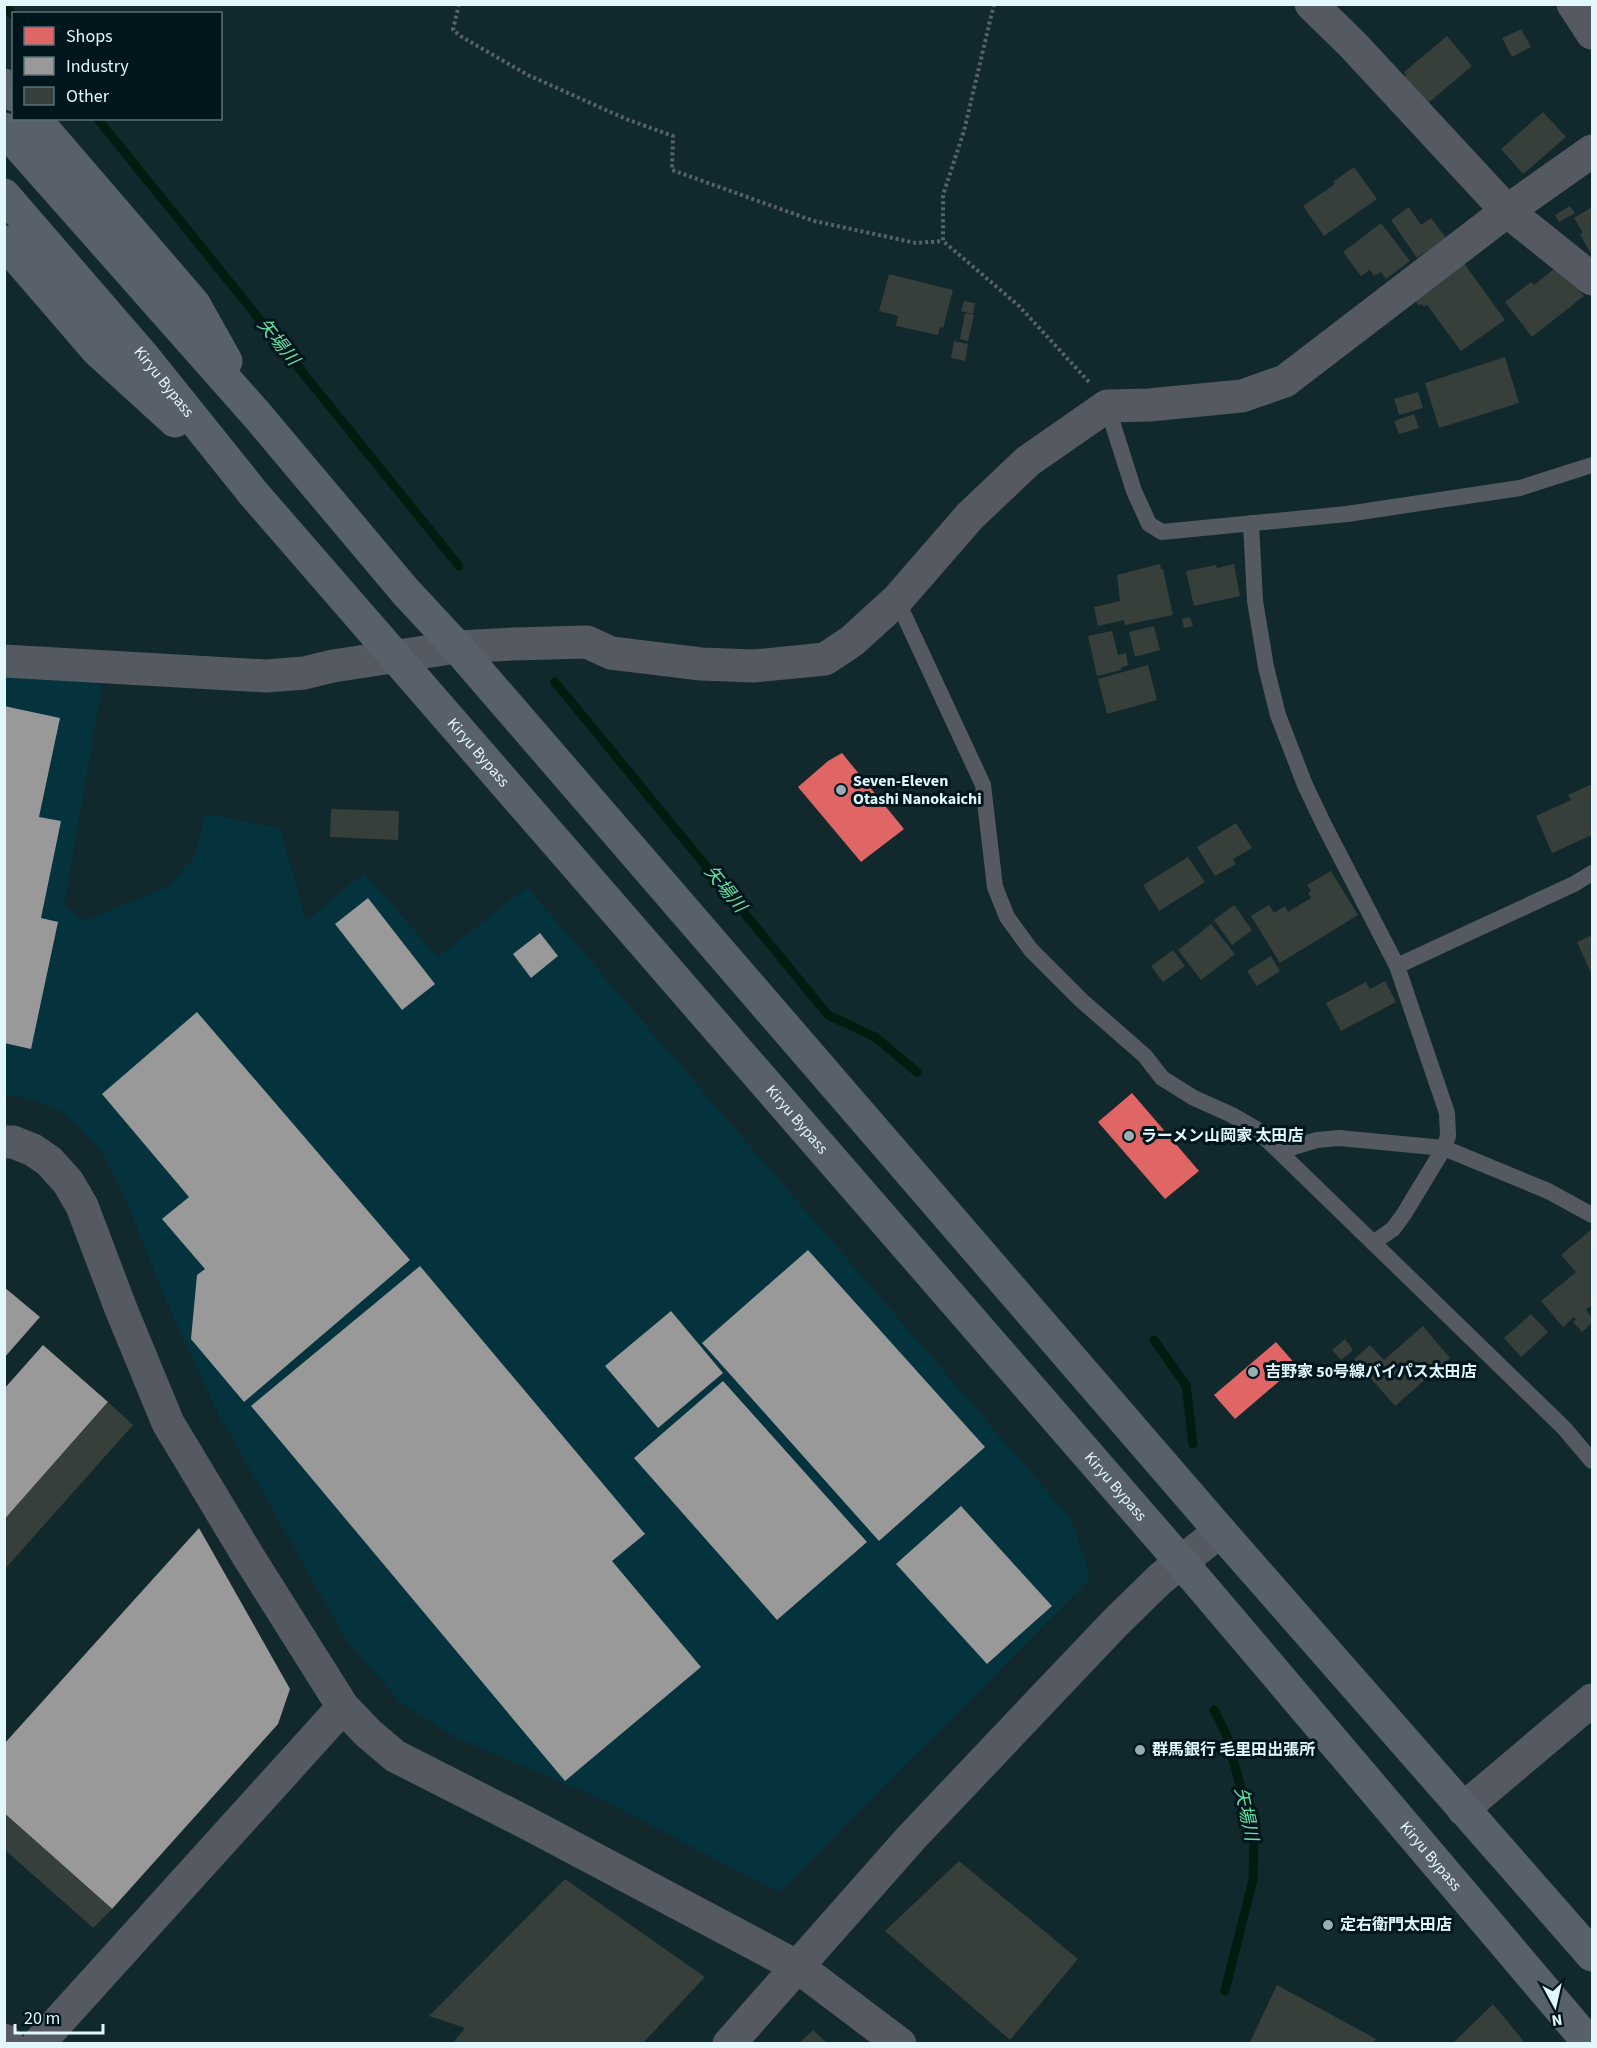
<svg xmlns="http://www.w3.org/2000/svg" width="1597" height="2048" font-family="'Source Sans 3','Noto Sans JP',sans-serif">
	<rect width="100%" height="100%" fill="#11282d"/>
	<path fill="#04333e" d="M5 676 103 681 64 905 83 921 168 887 194 857 206 814 280 828 306 921 364 873 438 957 527 887 1071 1519 1091 1578 779 1892 599 1798 455 1737 402 1704 347 1641 218 1413 170 1309 125 1198 105 1156 82 1130 57 1109 19 1096H5Z"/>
	<path fill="#e06666" d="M842 753 904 829 861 862 798 787 828 761Z
		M1132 1093 1199 1171 1165 1199 1098 1122Z
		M1276 1342 1297 1366 1235 1419 1214 1395Z"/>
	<path fill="#999" d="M4 706 60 718 39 817 61 821 41 918 58 922 31 1049 4 1043Z
		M368 898 435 984 402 1010 335 924Z
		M540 933 558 956 531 978 513 954Z
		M197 1012 410 1260 244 1402 191 1339 197 1275 205 1269 162 1219 189 1197 102 1094Z
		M808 1250 985 1447 879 1541 702 1343Z
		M420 1266 645 1534 612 1561 701 1667 565 1781 251 1406Z
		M4 1287 40 1317 4 1358Z
		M671 1311 723 1373 658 1428 605 1366Z
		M43 1345 108 1402 4 1520V1389Z
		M723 1381 867 1542 777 1620 634 1458Z
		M961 1506 1052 1606 987 1664 896 1564Z
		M199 1528 290 1689 278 1724 112 1909 4 1813V1744Z"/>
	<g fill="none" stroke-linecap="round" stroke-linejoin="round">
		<path stroke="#021b0f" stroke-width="9" d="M4 5 14 16
			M97 118 459 566
			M555 682 828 1015 875 1037 917 1072
			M1154 1340 1186 1385 1193 1444
			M1214 1710 1227 1736 1254 1838 1253 1880 1225 1991"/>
	</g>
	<path fill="#363f3a" d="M1521 29 1531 47 1512 57 1502 38Z
		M1447 36 1472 66 1427 104 1404 77 1406 75 1404 72Z
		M1543 112 1566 137 1523 174 1501 149Z
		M1354 167 1377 199 1324 236 1303 206 1335 184 1333 182Z
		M1570 206 1575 213 1559 222 1555 215Z
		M1409 207 1421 225 1431 218 1446 238 1417 258 1391 220Z
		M1592 207V256L1580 234 1583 233 1574 218Z
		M1381 223 1410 261 1386 279 1381 272 1374 276 1370 270 1361 276 1343 252Z
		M1461 259 1505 320 1461 351 1427 305 1424 307 1422 304 1419 306 1407 289Z
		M1559 265 1584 296 1532 337 1505 302 1531 282 1534 285Z
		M889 274 953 290 943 328 940 327 938 335 896 326 898 316 879 311Z
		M964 301 975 303 973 314 961 311Z
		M965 313 974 315 968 341 960 339Z
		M954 341 968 344 965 361 951 358Z
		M1505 357 1519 403 1439 428 1425 383Z
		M1418 392 1423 408 1399 415 1394 399Z
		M1414 414 1419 428 1399 434 1394 421Z
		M1160 564 1161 569H1163L1173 615 1125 625 1124 620 1098 626 1094 607 1120 601 1117 575Z
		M1234 564 1240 596 1194 606 1186 571 1216 565 1217 568Z
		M1190 617 1193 626 1184 628 1182 619Z
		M1154 626 1160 650 1135 657 1129 632Z
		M1112 631 1118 655 1126 653 1128 665 1121 668V670L1097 676 1088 636Z
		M1148 665 1157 700 1107 714 1098 679Z
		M1592 784V835L1552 853 1536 816 1571 800 1568 795Z
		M331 809 399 811 398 840 330 837Z
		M1236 823 1252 848 1233 859 1236 864 1215 876 1197 847Z
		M1188 857 1205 882 1159 911 1143 885Z
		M1331 871 1358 915 1280 963 1251 916 1269 905 1274 913 1285 906 1288 912 1311 898 1308 893 1311 891 1307 885Z
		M1234 905 1252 930 1232 945 1214 920Z
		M1211 924 1235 954 1201 980 1178 950Z
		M1592 935V975L1577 942Z
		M1173 950 1185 966 1163 982 1151 966Z
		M1271 956 1280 971 1257 986 1247 971Z
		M1385 981 1396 1002 1341 1031 1326 1003 1366 982 1370 989Z
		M1592 1229V1305L1586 1310 1592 1318V1323L1582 1332 1573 1322 1576 1319 1574 1317 1563 1327 1541 1301 1576 1272 1561 1255Z
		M1531 1314 1548 1332 1521 1357 1504 1338Z
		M1423 1326 1450 1358 1395 1406 1354 1359 1370 1345 1384 1360Z
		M1345 1339 1353 1350 1341 1360 1332 1350Z
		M108 1402 133 1425 4 1570V1520Z
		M4 1813 112 1909 93 1928 4 1849Z
		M959 1861 1078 1959 1010 2040 885 1931Z
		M565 1879 705 1977 642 2044H452L465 2028 429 2016Z
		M1277 1985 1376 2039 1373 2044H1249Z
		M1493 2004 1526 2044H1452Z
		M813 2030 828 2044H798Z"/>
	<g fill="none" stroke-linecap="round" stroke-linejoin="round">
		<path stroke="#576166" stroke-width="4" stroke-dasharray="3 3" stroke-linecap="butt" d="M459 4 453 30 462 37 528 75 626 119 673 136 672 170 814 221 916 243 943 241
			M994 4 964 131 943 195V241L1019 306 1089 382"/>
		<path stroke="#555961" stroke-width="16" d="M1107 406 1134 491 1149 524 1162 532 1347 514 1520 488 1592 465
			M1251 523 1255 601 1266 667 1278 715 1305 785 1323 823 1397 966 1447 1113 1448 1136 1444 1148 1404 1214 1393 1229 1373 1243
			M897 600 983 785 995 887 1007 917 1031 950 1081 1000 1145 1056 1162 1078 1194 1098 1232 1115 1256 1129 1564 1428 1592 1461
			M1397 966 1574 884 1592 873
			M1280 1151 1317 1140 1339 1138 1444 1148 1548 1191 1592 1215"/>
		<path stroke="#555961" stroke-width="33" d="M1311 4 1353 45 1507 211 1592 279
			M1573 4 1592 33
			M4 661 266 676 304 673 333 666 457 647 514 644 587 642 611 653 701 664 754 666 825 659 852 641 897 600 970 516 1028 461 1107 406 1149 405 1242 396 1285 381 1507 211 1592 151
			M1463 1809 1592 1700"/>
		<path stroke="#555961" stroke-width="33" d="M4 1142H13L33 1150 49 1161 68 1182 82 1206 121 1309 168 1423 248 1556 343 1707 368 1733 395 1756 525 1822 798 1967 900 2044
			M4 2040 8 2044
			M38 2044 343 1707
			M729 2044 911 1838 1115 1623 1160 1579 1220 1531"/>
		<g stroke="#58606a" stroke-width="33">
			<path d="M4 85 14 95"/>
			<path d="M34 118 194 304 226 361"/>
			<path d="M4 129 257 415 405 591 457 647 1220 1531 1592 1955"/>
			<path id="s1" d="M4 195 144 357 253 493 1182 1563 1590 2044"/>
			<path d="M4 242 97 350 175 421"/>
		</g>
	</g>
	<g fill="#98aeb4" stroke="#01161c" stroke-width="2">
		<circle cx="841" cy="790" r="6"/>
		<circle cx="1129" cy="1136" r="6"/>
		<circle cx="1253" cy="1372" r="6"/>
		<circle cx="1140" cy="1750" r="6"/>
		<circle cx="1328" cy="1925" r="6"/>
	</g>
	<g text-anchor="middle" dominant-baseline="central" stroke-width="6" stroke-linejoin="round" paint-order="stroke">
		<g font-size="16" fill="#e1f6fd" stroke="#01161c">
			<text stroke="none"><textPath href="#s1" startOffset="246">Kiryu Bypass</textPath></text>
			<text stroke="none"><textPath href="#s1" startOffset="732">Kiryu Bypass</textPath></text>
			<text stroke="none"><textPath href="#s1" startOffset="1218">Kiryu Bypass</textPath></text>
			<text stroke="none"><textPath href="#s1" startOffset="1704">Kiryu Bypass</textPath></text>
			<text stroke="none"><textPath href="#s1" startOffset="2190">Kiryu Bypass</textPath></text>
		</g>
		<g font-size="16" font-weight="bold" fill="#e1f6fd" stroke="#01161c" text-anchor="start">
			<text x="853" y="781">Seven-Eleven<tspan x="853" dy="18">Otashi Nanokaichi</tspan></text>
			<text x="1141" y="1136">ラーメン山岡家 太田店</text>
			<text x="1265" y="1372">吉野家 50号線バイパス太田店</text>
			<text x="1152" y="1750">群馬銀行 毛里田出張所</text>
			<text x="1340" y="1925">定右衛門太田店</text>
		</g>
		<g font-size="18" font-style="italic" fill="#67e0a2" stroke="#01161c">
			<text transform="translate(278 342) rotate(51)">矢場川</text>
			<text transform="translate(725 889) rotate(51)">矢場川</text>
			<text transform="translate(1246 1814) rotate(78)">矢場川</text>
		</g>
	</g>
	<rect width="1597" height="2048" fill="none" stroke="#e1f6fd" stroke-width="12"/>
	<rect x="12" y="12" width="210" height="108" fill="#01161c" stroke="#5b7076" stroke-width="1.5"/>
	<rect x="24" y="27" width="30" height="18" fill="#e06666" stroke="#5b7076" stroke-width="1.5"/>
	<text x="66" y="42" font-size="18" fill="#e1f6fd">Shops</text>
	<rect x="24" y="57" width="30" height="18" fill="#999999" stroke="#5b7076" stroke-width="1.5"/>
	<text x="66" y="72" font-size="18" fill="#e1f6fd">Industry</text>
	<rect x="24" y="87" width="30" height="18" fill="#363f3a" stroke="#5b7076" stroke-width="1.5"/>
	<text x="66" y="102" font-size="18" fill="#e1f6fd">Other</text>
	<g transform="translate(1555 2006) rotate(172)" stroke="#01161c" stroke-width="4.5" paint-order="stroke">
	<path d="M0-4.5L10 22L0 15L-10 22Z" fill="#e1f6fd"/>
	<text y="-9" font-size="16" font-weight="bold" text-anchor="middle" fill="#e1f6fd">N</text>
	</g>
	<path d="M15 2024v9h88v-9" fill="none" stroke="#e1f6fd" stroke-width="3"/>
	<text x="24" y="2024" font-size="18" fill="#e1f6fd" stroke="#01161c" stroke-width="4.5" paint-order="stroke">20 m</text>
</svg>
